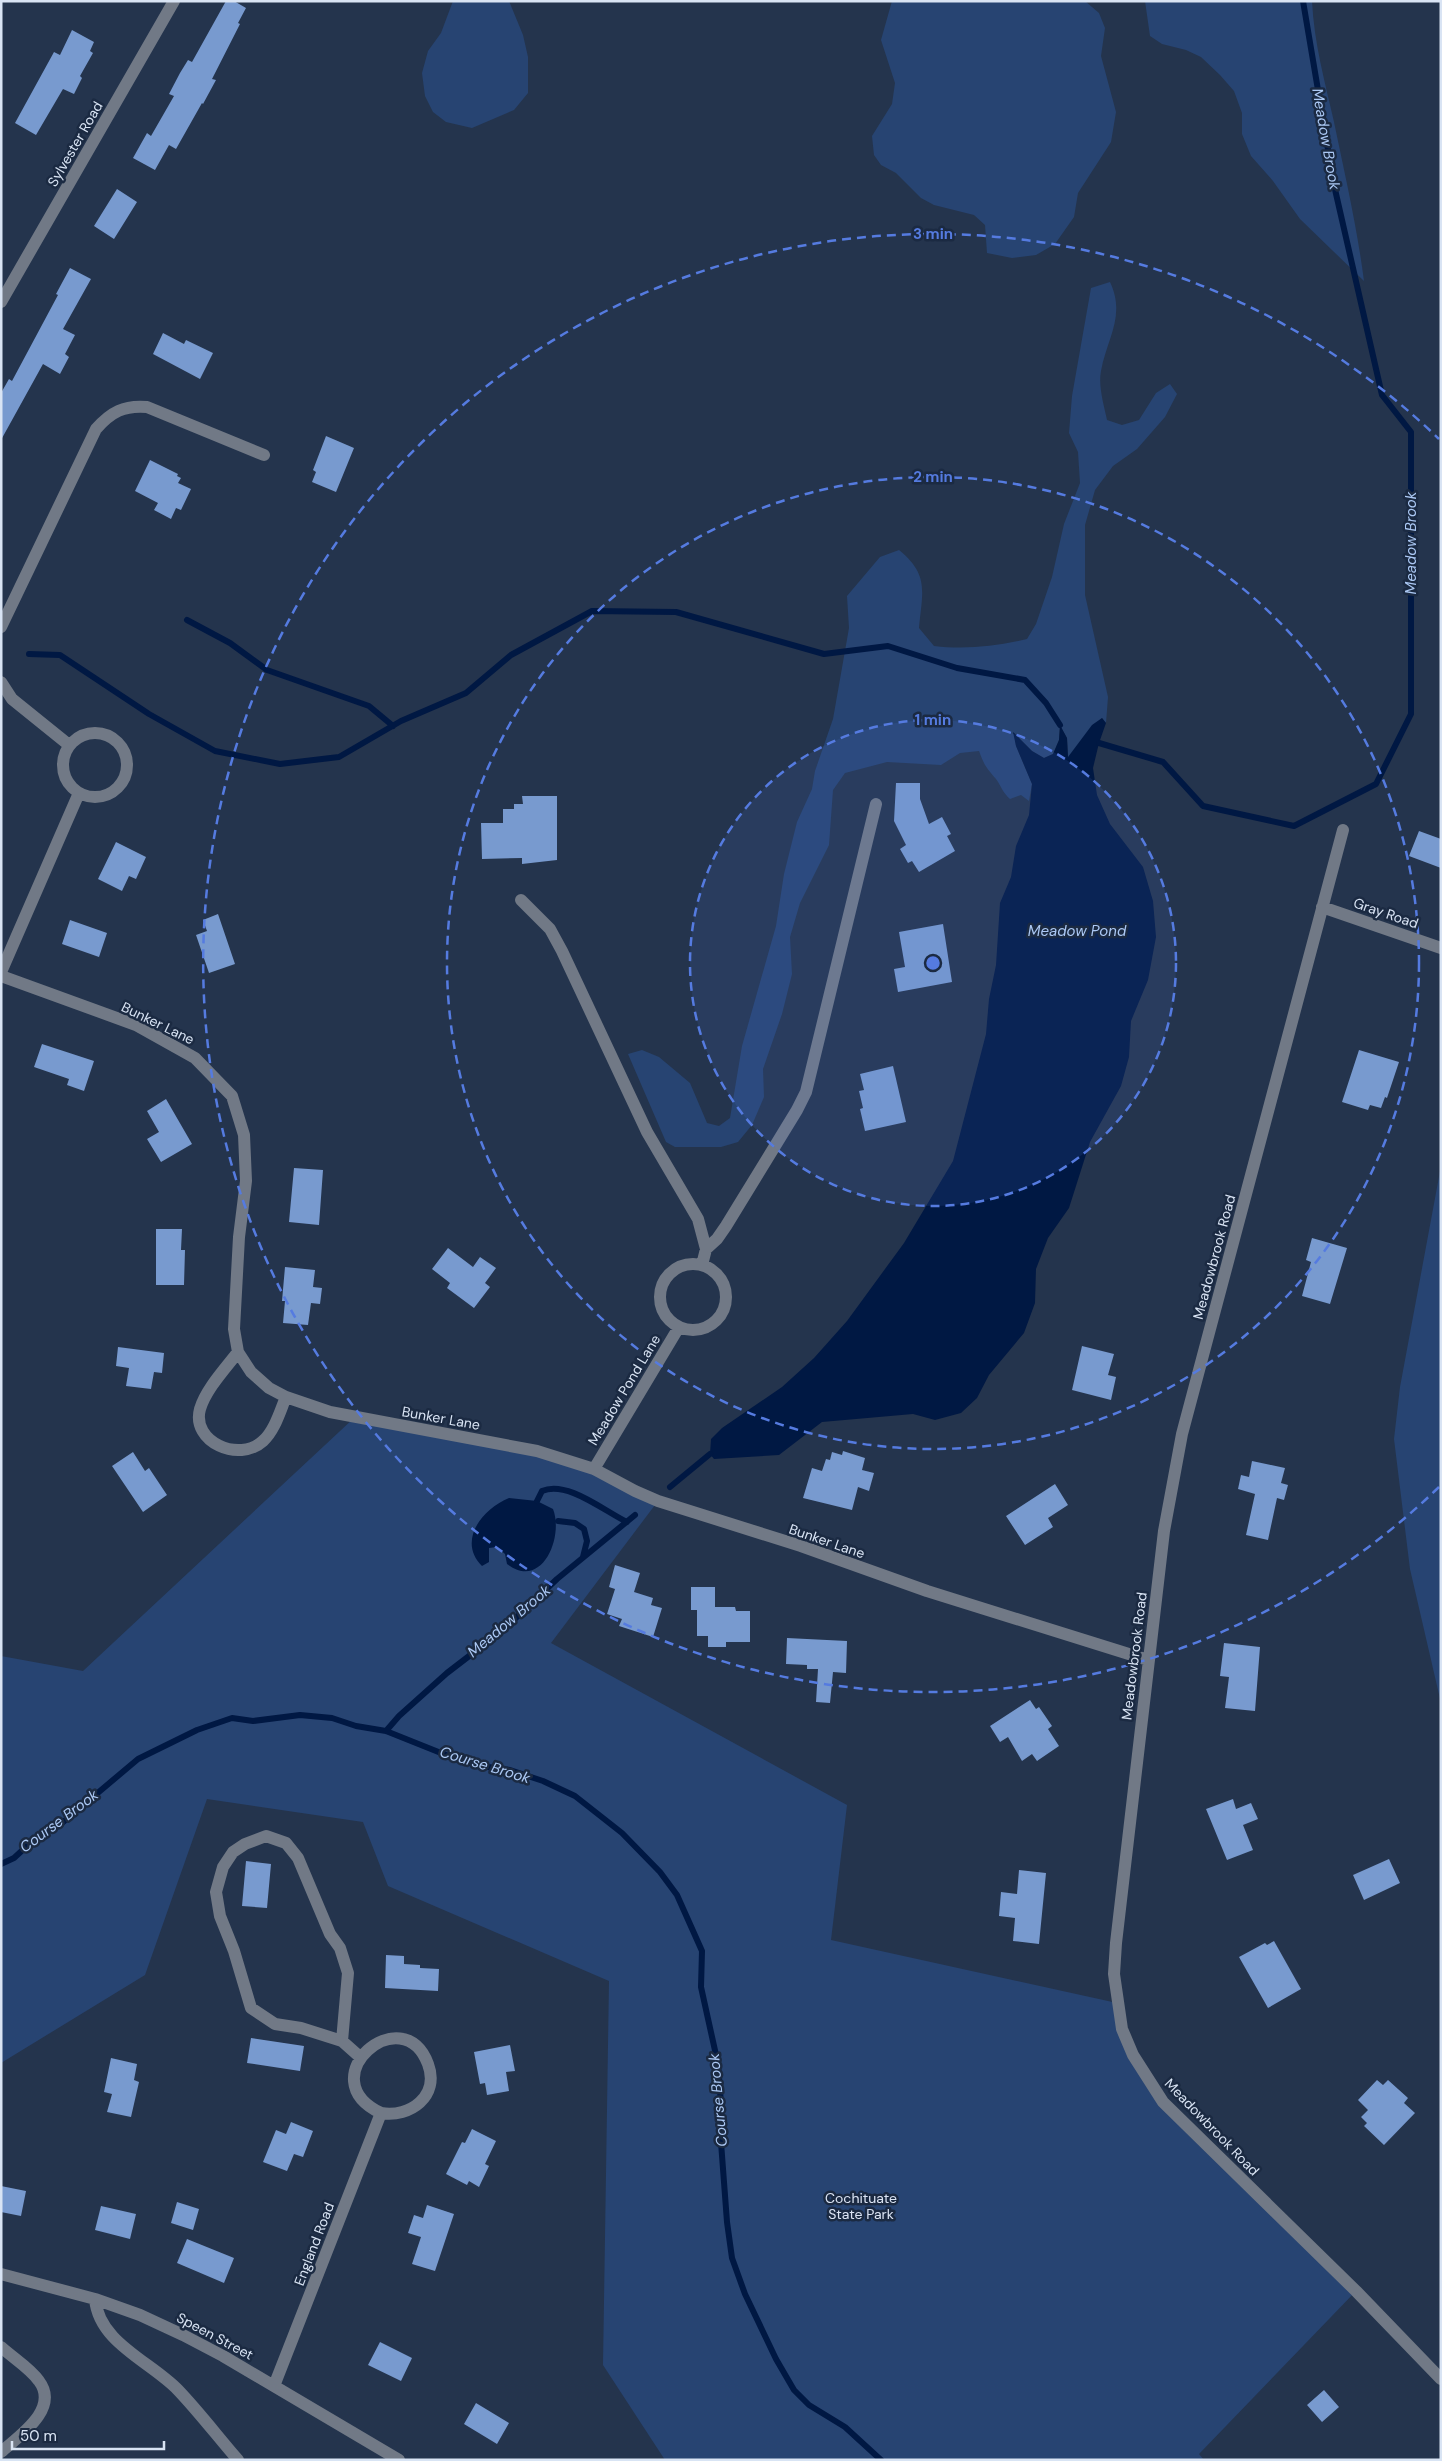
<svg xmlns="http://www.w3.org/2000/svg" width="1442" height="2461" font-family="'DM Sans',sans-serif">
	<rect width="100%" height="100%" fill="#24344d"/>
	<path fill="#274472" d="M453 1H509L523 35 528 57V93L514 110 472 128 446 122 433 112 425 96 422 73 428 51 441 33Z
		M892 1H1085L1099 13 1105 28 1101 56 1116 112 1111 142 1078 193 1074 217 1055 244 1036 255 1012 258 987 253 985 225 974 215 934 205 921 198 896 173 881 165 874 155 872 136 892 104 895 83 881 40Z
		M1145 1H1312C1314 43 1325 82 1334 122 1345 175 1357 227 1364 281L1300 219 1273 181 1251 156 1242 134V113L1234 91 1220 75 1201 57 1186 50 1162 44 1150 36Z
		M1110 282C1126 316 1107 338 1101 371 1098 386 1104 405 1107 420L1122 425 1139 420 1156 393 1170 384 1177 394 1165 417 1137 449 1113 466 1095 490 1085 525V595L1108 697 1106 723 1102 718 1068 758 1067 738 1060 726 1059 740 1053 754 1044 758 1032 751 1014 733 1016 746 1032 784 1029 801 1021 795 1010 799C1003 793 1001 786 996 779 986 767 985 767 979 751L960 753 941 765 887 762 845 773 833 790 829 845 800 903 790 937 792 974 782 1014 763 1069 764 1097 752 1125 738 1142 721 1147H675L666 1142 628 1054 642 1050 659 1057 690 1083 707 1123 719 1126 730 1118 742 1046 776 926 784 874 797 822 812 789 815 771 833 719 849 628 847 596 880 557 899 550C930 575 922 593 919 628L934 646C966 650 997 646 1027 639L1036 624 1052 577 1064 524 1080 483 1078 452 1069 433 1072 396 1091 288Z
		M1441 1166V1703L1410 1569 1394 1439 1400 1387Z
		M354 1418 537 1451 658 1501 551 1643 847 1805 831 1940 1117 2003 1147 2080 1356 2291 1199 2454 1204 2460H665L603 2365 609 1981 388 1886 363 1822 207 1799 145 1975 1 2063V1656L83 1671Z"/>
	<path fill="#001843" d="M1102 718 1106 723 1099 743 1093 768 1097 795 1110 824 1143 867 1153 901 1156 937 1148 980 1131 1021 1129 1057 1121 1086 1090 1142 1069 1208 1048 1238 1036 1269 1035 1303 1024 1333 989 1375 977 1398 961 1413 935 1420 913 1414 822 1422 779 1455 714 1459 710 1454 711 1439 722 1428 782 1387 814 1358 847 1321 904 1243 953 1161 986 1034 989 999 996 965 1000 903 1011 877 1016 846 1029 815 1032 784 1016 746 1013 732 1032 751 1044 758 1053 754 1059 740 1060 725 1067 738 1068 757 1092 725Z
		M509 1498 537 1501 553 1509C564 1537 542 1591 507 1564L505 1554 497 1547 489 1548V1562L482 1566C457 1541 482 1509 509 1498Z"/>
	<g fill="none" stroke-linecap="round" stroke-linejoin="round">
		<path stroke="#001843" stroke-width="6" d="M187 620 230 643 267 670 369 706 393 726
			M29 654 60 655 149 714 215 751 280 764 339 757 401 721 466 693 511 655 592 611 676 612 824 654 888 646 957 668 1025 680 1046 703 1060 725
			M1099 743 1163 762 1203 806 1294 826 1376 784 1411 714V432L1382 395 1334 185 1303 1
			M670 1487 710 1454
			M537 1501 542 1491C567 1480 604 1511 627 1522
			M558 1521 575 1523 584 1529 587 1541 583 1557
			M386 1731 399 1716 447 1673 503 1630 557 1579 635 1515
			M1 1864 14 1858 41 1833 62 1823 138 1759 197 1730 232 1718 253 1721 300 1715 332 1718 356 1726 386 1731 456 1759 481 1766 510 1770 543 1781 575 1796 622 1833 660 1872 677 1895 702 1951 701 1987 718 2064 721 2104 720 2129 727 2222 732 2258 745 2294 776 2359 794 2390 809 2405 845 2427 881 2460"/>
	</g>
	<path fill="#789acf" d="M226 1H234L246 8 238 23 240 24 212 79 216 80 203 104 202 103 176 149 169 145 155 170 133 158 147 133 151 136 174 96 169 94 180 73 188 60 192 62Z
		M72 30 94 42 90 51 93 53 80 76 82 78 74 94 63 89 36 135 15 123 54 52 60 55Z
		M117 189 137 202 114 239 94 226Z
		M70 268 91 279 63 329 75 335 65 354 69 357 60 374 43 364 1 440V393L9 379 12 381 58 295 56 294Z
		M163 333 184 344 186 340 213 353 200 379 153 354Z
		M326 436 354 448 336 492 312 482 316 472 313 470Z
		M150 460 178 474 177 476 181 478 178 483 191 489 181 510 176 508 171 519 154 510 158 503 135 491Z
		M896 783H920V799L929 824 942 817 951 834 947 836 955 851 919 872 912 861 908 863 900 849 906 845 894 821Z
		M522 796H557V860L522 864V858L482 859 481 823H503V809H514V804H523Z
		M1419 831 1441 839V868L1409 856Z
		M116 842 146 857 136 879 129 876 122 891 98 879Z
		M218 914 235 964 209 973 196 935 207 931 203 920Z
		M70 920 107 933 99 957 62 944Z
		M943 924 952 982 898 992 894 969 905 967 899 932Z
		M42 1044 94 1061 84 1091 67 1085 69 1079 34 1067Z
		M1359 1050 1399 1062 1387 1098 1385 1097 1381 1108 1370 1105 1368 1110 1342 1102Z
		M893 1066 906 1122 865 1131 860 1109 863 1108 859 1091 864 1090 860 1074Z
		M166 1099 192 1144 161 1162 147 1139 159 1132 147 1111Z
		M294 1168 323 1170 319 1225 289 1222Z
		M156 1229H182L181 1250H185L184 1285H156Z
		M1312 1238 1347 1248 1330 1304 1302 1296 1311 1262 1306 1260Z
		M448 1248 473 1267 480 1257 496 1268 485 1283 490 1287 474 1308 447 1288 450 1283 432 1269Z
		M285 1267 315 1270 313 1287 322 1288 320 1304 311 1303 308 1325 283 1323 285 1301H282Z
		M1082 1346 1114 1354 1108 1375 1116 1377 1111 1400 1072 1390Z
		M118 1347 164 1353 162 1373 154 1372 151 1389 126 1386 129 1368 116 1366Z
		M843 1451 865 1458 862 1470 874 1473 869 1491 858 1487 852 1510 803 1498 812 1468 822 1471 826 1459 830 1460 832 1452 842 1455Z
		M133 1452 145 1471 149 1468 167 1495 143 1512 112 1466Z
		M1252 1461 1285 1468 1281 1483 1288 1485 1284 1500 1277 1498 1268 1540 1246 1535 1255 1494 1238 1489 1241 1475 1249 1477Z
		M1055 1484 1068 1505 1048 1518 1053 1527 1025 1545 1006 1516Z
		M615 1565 640 1573 634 1592 653 1598 651 1605 662 1608 653 1637 619 1626 622 1619 607 1614 615 1589 609 1587Z
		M691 1587H715V1607H735L736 1611H750V1642H726V1647H708V1636H697V1610H691Z
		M787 1638 847 1641 846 1673 833 1672 830 1703 816 1702 818 1669H807V1665L786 1664Z
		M1224 1643 1260 1647 1255 1711 1225 1708 1229 1677 1220 1676Z
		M1030 1700 1036 1709 1039 1707 1052 1726 1048 1729 1059 1746 1037 1761 1032 1754 1022 1761 1008 1737 1000 1742 990 1726Z
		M1233 1799 1236 1809 1251 1803 1258 1819 1243 1825 1253 1850 1227 1860 1206 1809Z
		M1389 1859 1400 1883 1364 1900 1353 1875Z
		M246 1861 271 1864 267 1908 242 1906Z
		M1019 1870 1046 1873 1039 1944 1013 1941 1015 1918 999 1916 1001 1892 1017 1894Z
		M1274 1941 1301 1989 1268 2008 1239 1957 1265 1943 1267 1945Z
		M386 1955 404 1956V1964L420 1965V1968L439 1969 438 1991 385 1988Z
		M251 2038 304 2046 300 2071 247 2063Z
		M510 2045 515 2071 506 2072 509 2091 487 2095 485 2083 480 2084 474 2052Z
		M111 2058 137 2064 134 2080 139 2082 131 2117 107 2112 112 2094 104 2092Z
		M1377 2080 1383 2085 1388 2080 1408 2098 1404 2103 1415 2113 1384 2145 1364 2126 1367 2123 1361 2117 1368 2110 1358 2100Z
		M291 2122 313 2131 303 2157 294 2154 287 2171 263 2162 276 2130 286 2134Z
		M472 2129 496 2141 485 2164 489 2166 479 2187 469 2181 467 2185 446 2174 462 2142 465 2143Z
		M1 2186 26 2191 21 2216 1 2212Z
		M177 2202 199 2209 193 2230 171 2223Z
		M427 2205 454 2214 435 2271 412 2264 421 2237 408 2233 414 2215 423 2218Z
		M101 2206 136 2214 130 2239 95 2230Z
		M187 2239 234 2258 224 2283 177 2263Z
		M380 2342 412 2358 401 2381 368 2365Z
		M1324 2390 1339 2407 1322 2422 1307 2405Z
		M476 2403 509 2423 497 2444 464 2424Z"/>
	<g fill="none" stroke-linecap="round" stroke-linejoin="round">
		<path stroke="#717986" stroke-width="12" d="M1 302 174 1
			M1 627 96 429C111 412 124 405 147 407L264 455
			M1 682 12 699 69 745
			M63 765a32 32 0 1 1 64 0a32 32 0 1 1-64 0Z
			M1343 830 1182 1434 1164 1531 1116 1943 1114 1974 1122 2029 1133 2055 1163 2102 1356 2291 1441 2379
			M521 900 550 929 562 951 647 1132 698 1219 706 1249
			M1322 907 1441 948
			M1 972 79 793
			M1 976 136 1025 195 1058 232 1096 244 1135 246 1181 239 1237 234 1329 238 1352 251 1372 269 1388 286 1397 330 1412 537 1451 594 1469 635 1491 658 1501 801 1546 927 1591 1148 1660
			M660 1297a33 33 0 1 1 66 0a33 33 0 1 1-66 0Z
			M702 1265 706 1249 717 1239 726 1226 797 1110 806 1092 876 804
			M238 1352C225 1369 206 1389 200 1409 191 1442 239 1463 263 1441 275 1430 280 1411 286 1397
			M594 1469 679 1327
			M342 2041 348 1973 340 1948 330 1934 298 1858 286 1843 266 1836 245 1844 233 1852 223 1867 216 1892 220 1916 234 1951 251 2008 275 2024 301 2028 342 2041 360 2057
			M1 2274 95 2299 140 2315 183 2335 223 2356 399 2460
			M95 2299C99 2343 150 2361 178 2390 199 2412 218 2437 238 2460
			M1 2347C13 2358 30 2368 39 2381 60 2409 19 2436 1 2452
			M274 2386 381 2113C410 2118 440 2096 428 2064 403 1997 308 2078 381 2113"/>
	</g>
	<circle cx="933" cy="963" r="243" fill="#557be0" fill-opacity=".12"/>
	<g fill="none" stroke="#557be0" stroke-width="2.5" stroke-dasharray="9 6">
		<circle cx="933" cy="963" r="243"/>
		<circle cx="933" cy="963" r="486"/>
		<path d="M1439 1487A729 729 0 1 1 1439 439"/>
	</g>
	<g text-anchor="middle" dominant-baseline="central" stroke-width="5" stroke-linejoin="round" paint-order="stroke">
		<g font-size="14" fill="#d9e4f4" stroke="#1b2a42">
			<text transform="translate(75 144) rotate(-60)">Sylvester Road</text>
			<text transform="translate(1386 913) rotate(19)">Gray Road</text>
			<text transform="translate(158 1023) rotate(26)">Bunker Lane</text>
			<text transform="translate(1214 1257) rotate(-75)">Meadowbrook Road</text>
			<text transform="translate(624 1390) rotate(-59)">Meadow Pond Lane</text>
			<text transform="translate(441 1418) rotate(10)">Bunker Lane</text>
			<text transform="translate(827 1541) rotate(19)">Bunker Lane</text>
			<text transform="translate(1134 1656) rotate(-83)">Meadowbrook Road</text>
			<text transform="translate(1212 2127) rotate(46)">Meadowbrook Road</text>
			<text transform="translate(314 2244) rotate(-69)">England Road</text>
			<text transform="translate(215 2336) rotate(28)">Speen Street</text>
		</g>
		<g font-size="14" fill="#dbe4f4" stroke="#1b2a42">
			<text x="861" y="2198">Cochituate<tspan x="861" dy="16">State Park</tspan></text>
		</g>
		<g font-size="15" font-style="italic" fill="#abc8f4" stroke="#1b2a42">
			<text transform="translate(1326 139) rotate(80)">Meadow Brook</text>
			<text transform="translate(1411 543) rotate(-90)">Meadow Brook</text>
			<text x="1077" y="931">Meadow Pond</text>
			<text transform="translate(509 1621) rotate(-40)">Meadow Brook</text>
			<text transform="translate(485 1765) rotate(17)">Course Brook</text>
			<text transform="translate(59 1821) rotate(-37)">Course Brook</text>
			<text transform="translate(718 2100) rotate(-95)">Course Brook</text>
		</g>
	</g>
	<circle cx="933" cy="963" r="8" fill="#557be0" stroke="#1b2a42" stroke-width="2.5"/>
	<g font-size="15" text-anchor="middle" font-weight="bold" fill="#557be0" stroke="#1b2a42" stroke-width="5" stroke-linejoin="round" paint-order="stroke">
		<text x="933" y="239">3 min</text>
		<text x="933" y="482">2 min</text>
		<text x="933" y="725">1 min</text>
	</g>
	<rect width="1442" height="2461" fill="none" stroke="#d9e4f4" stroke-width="5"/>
	<path d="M12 2441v8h152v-8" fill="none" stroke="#d9e4f4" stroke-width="2.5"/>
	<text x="20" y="2441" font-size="15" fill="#d9e4f4" stroke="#1b2a42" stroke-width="4" paint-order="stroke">50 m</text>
</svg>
